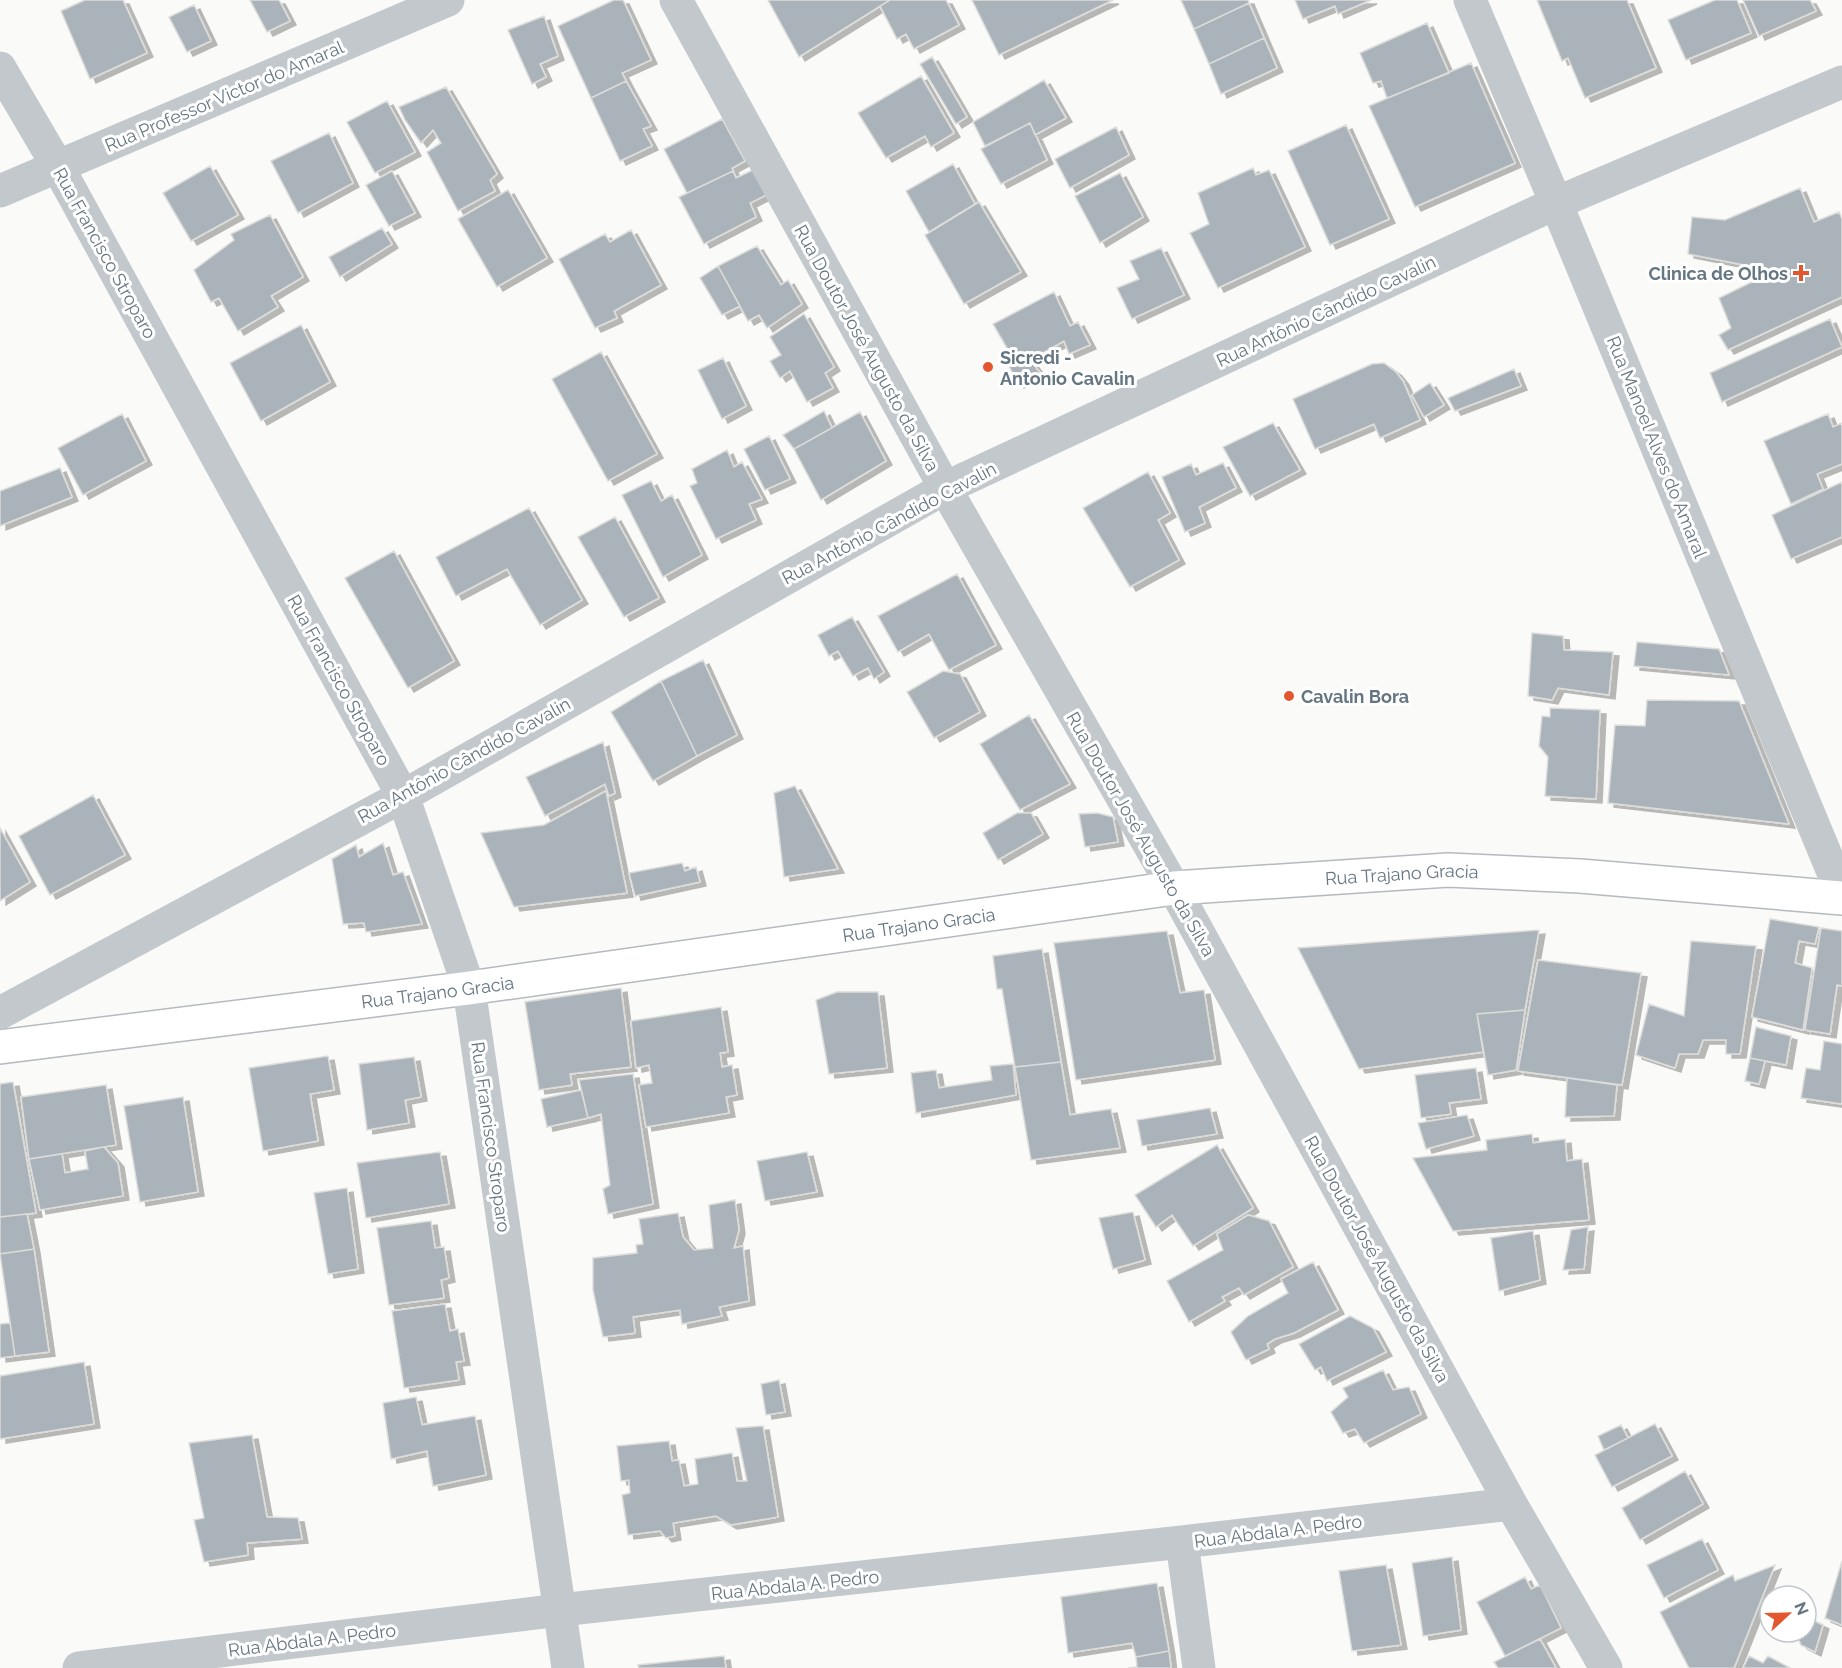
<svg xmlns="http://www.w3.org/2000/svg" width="1842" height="1668" font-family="Raleway,sans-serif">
	<defs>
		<filter id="shadow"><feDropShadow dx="6" dy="4" stdDeviation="0" flood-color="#0004"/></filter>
	</defs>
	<rect width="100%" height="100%" fill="#fafaf8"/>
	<path fill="#aab3b9" stroke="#dcdcda" stroke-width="1.5" filter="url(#shadow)" d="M85 0H123L147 53 90 79 61 11Z
		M250 0H279L290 21 267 32Z
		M614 0H623L651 60 622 73 626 81 591 98 558 26Z
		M768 0H890L799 57Z
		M890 0H946L959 25 914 49 906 34 897 39 880 6Z
		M972 0H1113L999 55Z
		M1181 0H1248L1249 3 1194 29Z
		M1295 0H1371L1338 14 1335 6 1303 19Z
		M1537 0H1627L1656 68 1585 98 1568 58 1562 61Z
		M1715 0H1737L1751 33 1686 60 1668 20Z
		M1743 0H1810L1816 11 1759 36Z
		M1249 3 1264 38 1209 64 1194 29Z
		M194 5 211 41 187 52 169 17Z
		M544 16 558 56 540 64 546 77 532 84 508 30Z
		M1427 23 1449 73 1387 98 1381 81 1373 83 1360 53Z
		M1264 38 1277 68 1221 94 1209 64Z
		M932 57 967 117 956 124 920 64Z
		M1471 63 1515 163 1415 207 1369 106Z
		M921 76 954 133 931 147 925 136 886 158 858 113Z
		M1044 80 1066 118 1035 135 1030 123 985 146 973 122Z
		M626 81 651 126 643 129 652 146 620 161 591 98Z
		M446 87 497 174 490 180 495 191 458 211 427 152 441 143 433 130 421 143 405 120 399 107Z
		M387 101 415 152 375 173 347 122Z
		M722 119 745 161 732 168 733 171 687 193 664 149Z
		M1030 123 1047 160 1001 184 981 149Z
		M1346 125 1389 219 1330 245 1288 151Z
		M1116 127 1129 155 1070 188 1055 159Z
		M329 133 353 183 298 213 271 161Z
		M953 164 975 204 929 232 906 191Z
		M210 166 238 215 191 241 163 193Z
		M757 168 770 193 750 203 756 217 704 244 679 197 733 171 736 178Z
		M1253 168 1256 175 1269 170 1305 247 1218 288 1190 233 1209 224 1198 193Z
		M392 171 415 213 389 226 366 185Z
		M1120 173 1143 217 1100 243 1075 196Z
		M1800 188 1814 222 1839 212 1842 219V297L1728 350 1719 335 1731 328 1719 298 1762 277 1759 268 1688 254 1692 217 1725 220Z
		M508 190 547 258 497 287 458 219Z
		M979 202 1021 272 964 304 925 235Z
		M270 215 303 277 271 296 278 307 238 331 219 298 211 302 194 270 234 240 231 234Z
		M382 228 392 244 340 277 329 257Z
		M631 230 661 285 614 311 617 318 595 328 559 259 605 234 610 242Z
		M757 246 781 285 788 280 802 304 767 328 759 315 748 321 718 266Z
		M1161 248 1184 295 1132 319 1117 288 1139 279 1130 261Z
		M718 266 740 306 722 315 700 278Z
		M1054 292 1070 326 1078 322 1090 345 1069 354 1064 341 1030 360 1040 373 1018 384 1006 360 1011 355 993 324Z
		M804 314 834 367 825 373 833 388 807 402 790 371 780 378 770 361 781 355 770 337Z
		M1830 319 1842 347 1722 402 1710 373Z
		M301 325 330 382 261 421 230 363Z
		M601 352 657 454 608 481 552 379Z
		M723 358 746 406 722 419 698 370Z
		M1384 363 1396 372 1403 381 1420 420 1380 438 1374 424 1315 449 1293 399 1372 364Z
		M1514 369 1521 386 1455 411 1448 398Z
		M1430 383 1444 405 1424 417 1412 395Z
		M824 411 832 428 794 449 783 435Z
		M860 412 886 461 821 500 794 449Z
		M122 414 146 461 83 495 58 448Z
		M1828 414 1833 427 1842 423V464L1817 474 1823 489 1791 504 1764 441Z
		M1273 423 1300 470 1250 496 1223 447Z
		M769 436 790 479 765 490 744 449Z
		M727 450 734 467 742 462 762 499 749 504 756 520 716 539 690 486 697 483 692 469Z
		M1223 463 1236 488 1199 507 1205 523 1185 532 1162 477 1191 464 1196 475Z
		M60 468 72 497 0 526V491Z
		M1148 472 1170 513 1158 520 1179 560 1130 587 1083 508Z
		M651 481 661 501 672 495 702 555 663 577 622 495Z
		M1842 482V537L1791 559 1772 515Z
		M529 508 582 600 540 625 507 569 456 596 436 557Z
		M615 517 659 598 624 617 578 537Z
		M394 551 454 661 408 688 345 578Z
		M957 574 996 645 949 670 929 634 898 652 878 616Z
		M852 617 884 672 874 679 868 668 853 676 838 651 829 656 818 635Z
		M1532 633 1563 636 1564 650 1613 652 1609 695 1558 688 1552 700 1528 696Z
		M1637 642 1719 649 1729 675 1634 666Z
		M703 660 737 735 697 756 661 681Z
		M943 671 960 674 980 712 934 738 907 692Z
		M661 681 697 756 653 781 611 712Z
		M1647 700 1739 701 1789 824 1608 803 1615 725 1645 726Z
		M1550 708 1600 710 1596 799 1545 796 1548 757 1539 746 1542 716 1550 717Z
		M1029 715 1070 784 1020 810 980 744Z
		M603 742 615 793 609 796 605 784 545 816 526 777Z
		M795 786 838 869 784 877 774 793Z
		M606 791 627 893 514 907 481 833 544 825Z
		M93 795 125 855 50 895 19 836Z
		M1017 813H1031L1043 834 998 860 983 833Z
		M1097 813 1113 817 1118 842 1085 847 1079 814Z
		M0 828 30 882 0 901Z
		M383 843 393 875 403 872 422 924 366 932 364 923 343 924 332 859 356 845 359 857Z
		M682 863 685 871 696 867 700 882 635 896 629 873Z
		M1770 919 1819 927 1815 944 1799 941 1795 963 1812 968 1803 1030 1752 1017Z
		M1821 928 1842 931V986L1837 985 1830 1034 1805 1030Z
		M1539 930 1525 1010 1477 1014 1483 1052 1359 1069 1298 948Z
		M1167 931 1180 993 1204 990 1215 1060 1076 1080 1054 943Z
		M1691 941 1756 946 1740 1054H1726V1040H1703L1698 1054H1679L1675 1068 1636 1055 1649 1004 1684 1016Z
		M1042 949 1061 1062 1015 1067 1002 989H997L993 956Z
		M1538 960 1641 973 1622 1085 1518 1071Z
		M621 988 631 1067 570 1074 572 1085 539 1090 525 1002Z
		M837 992H878L887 1068 829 1074 816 1000Z
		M721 1007 728 1052 720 1053 722 1067 732 1065 737 1095 726 1097 729 1113 646 1127 639 1085 652 1083 649 1065 636 1068 631 1021Z
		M1525 1010 1516 1070 1488 1075 1477 1014Z
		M1756 1027 1791 1036 1786 1065 1750 1058Z
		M1824 1041 1842 1044V1104L1801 1098 1806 1068 1820 1070Z
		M328 1056 334 1090 310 1094 318 1141 263 1151 249 1068Z
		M414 1057 421 1097 405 1100 409 1123 367 1130 359 1064Z
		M1750 1058 1765 1061 1759 1084 1745 1081Z
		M1061 1062 1070 1115 1111 1109 1120 1148 1031 1160 1015 1067Z
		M1013 1064 1016 1095 916 1113 911 1073 936 1070 939 1088 992 1080 990 1066Z
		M1476 1068 1481 1099 1449 1103 1451 1114 1421 1118 1415 1075Z
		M633 1074 653 1204 608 1214 603 1189 610 1185 601 1114 588 1118 579 1080Z
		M1567 1078 1617 1085 1614 1116 1565 1117Z
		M13 1082 36 1213 0 1217V1084Z
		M106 1085 116 1145 29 1159 21 1097Z
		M581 1090 588 1118 547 1127 541 1099Z
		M183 1097 198 1192 140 1202 124 1106Z
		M1210 1108 1217 1134 1142 1146 1137 1120Z
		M1467 1115 1474 1136 1426 1149 1418 1123Z
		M1532 1134 1533 1143 1565 1139 1567 1161 1582 1159 1589 1220 1453 1231 1413 1158 1487 1150 1486 1140Z
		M1217 1145 1253 1208 1193 1246 1172 1215 1156 1227 1135 1195Z
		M104 1147 118 1163 123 1196 40 1210 29 1159 62 1154 65 1173 88 1169 85 1151Z
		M440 1152 449 1204 366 1218 357 1163Z
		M807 1152 817 1192 765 1201 757 1161Z
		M347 1188 358 1269 328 1274 314 1193Z
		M735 1200 739 1230 734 1248 743 1246 749 1301 719 1307 722 1316 682 1324 680 1310 633 1317 635 1333 603 1337 593 1290V1258L637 1253 636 1245 643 1244 639 1219 678 1213 683 1237 694 1250 713 1248 709 1205Z
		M1133 1212 1145 1260 1113 1269 1099 1218Z
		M27 1214 34 1249 0 1254V1217Z
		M1248 1215 1269 1221 1293 1267 1244 1295 1239 1288 1222 1297 1225 1301 1189 1322 1167 1281 1223 1250 1217 1234Z
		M431 1221 435 1248 444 1247 449 1278 441 1280 444 1298 389 1305 377 1228Z
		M1588 1227 1584 1269 1563 1270 1571 1230Z
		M1533 1231 1540 1280 1499 1291 1491 1238Z
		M34 1249 49 1352 15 1356 0 1254Z
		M1313 1262 1338 1310 1294 1333 1275 1339 1267 1344 1269 1349 1246 1360 1231 1332 1248 1316 1288 1293 1281 1279Z
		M445 1304 450 1331 458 1329 464 1361 456 1362 459 1380 404 1388 392 1311Z
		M1350 1316 1373 1328 1386 1352 1327 1381 1321 1367 1315 1370 1299 1344Z
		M10 1323 15 1356 0 1358V1324Z
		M84 1362 94 1424 0 1439V1376Z
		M1383 1370 1393 1390 1409 1387 1421 1414 1364 1443 1355 1429 1343 1433 1331 1412 1348 1397 1343 1388Z
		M779 1380 785 1412 766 1415 761 1384Z
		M416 1397 422 1425 475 1416 486 1475 433 1486 427 1451 391 1459 383 1403Z
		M1655 1424 1672 1456 1612 1487 1595 1455Z
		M1621 1425 1628 1438 1604 1450 1598 1436Z
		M763 1426 778 1517 731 1525 716 1516 673 1523 675 1536 666 1538 660 1531 628 1535 622 1495 630 1493 629 1480 621 1481 617 1446 669 1441 672 1461 679 1460 684 1486 698 1484 695 1459 732 1453 737 1481H747L736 1428Z
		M252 1435 267 1517 298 1518 302 1539 247 1543 248 1555 204 1562 194 1520 204 1518 189 1443Z
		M1685 1471 1703 1504 1640 1540 1622 1508Z
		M1702 1539 1718 1570 1664 1598 1647 1565Z
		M1452 1557 1461 1630 1423 1636 1412 1563Z
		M1842 1561V1625L1825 1618Z
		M1386 1565 1401 1645 1352 1651 1339 1571Z
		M1775 1565 1734 1668H1689L1660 1612 1733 1575 1735 1581Z
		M1525 1577 1531 1589 1540 1585 1561 1628 1505 1656 1477 1602Z
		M1157 1583 1169 1651 1136 1657 1132 1643 1068 1653 1061 1597Z
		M1806 1617 1823 1625 1815 1652 1801 1645 1798 1638 1782 1632H1806Z
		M1540 1639 1556 1668H1498L1494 1662Z
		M1169 1651 1171 1668H1128L1137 1667 1136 1657Z
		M724 1656 726 1668H639L638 1665Z
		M1749 1656 1763 1663 1768 1656 1790 1668H1743Z"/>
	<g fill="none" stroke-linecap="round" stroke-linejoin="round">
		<g stroke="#b5babe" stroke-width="36">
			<g id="major">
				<path id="s1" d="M0 1047 469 988 1174 888 1448 870 1580 876 1842 898"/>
			</g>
		</g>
		<path stroke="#c3c8cc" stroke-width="33" d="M676 0 945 488 1174 888 1511 1504 1606 1668
			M1470 0 1556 203 1842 894
			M0 68 58 167 403 796 469 988 568 1668
			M0 191 448 0
			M0 1013 403 796 945 488 1556 203 1842 82
			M1182 1542 1199 1668
			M79 1668 560 1610 1182 1542 1511 1504"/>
		<use href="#major" stroke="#fff" stroke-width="33"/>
	</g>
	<g fill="#e4572e" stroke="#fff" stroke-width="2">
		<path d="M1798 264h6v6h6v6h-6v6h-6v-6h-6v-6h6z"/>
		<circle cx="988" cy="367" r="6"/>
		<circle cx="1289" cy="696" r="6"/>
	</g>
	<g text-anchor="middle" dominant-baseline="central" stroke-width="6" stroke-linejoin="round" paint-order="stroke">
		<g font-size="18" fill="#657683" stroke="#fff">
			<text transform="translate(224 96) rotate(-23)">Rua Professor Victor do Amaral</text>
			<text transform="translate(105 253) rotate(61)">Rua Francisco Stroparo</text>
			<text transform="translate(1326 311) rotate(-25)">Rua Antônio Cândido Cavalin</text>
			<text transform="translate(867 348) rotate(61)">Rua Doutor José Augusto da Silva</text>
			<text transform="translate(1657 447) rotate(68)">Rua Manoel Alves do Amaral</text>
			<text transform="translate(889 523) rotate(-28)">Rua Antônio Cândido Cavalin</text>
			<text transform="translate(339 680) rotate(61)">Rua Francisco Stroparo</text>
			<text transform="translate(464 760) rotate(-29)">Rua Antônio Cândido Cavalin</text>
			<text transform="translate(1141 834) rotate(60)">Rua Doutor José Augusto da Silva</text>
			<text stroke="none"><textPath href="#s1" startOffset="1413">Rua Trajano Gracia</textPath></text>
			<text stroke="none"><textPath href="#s1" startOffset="927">Rua Trajano Gracia</textPath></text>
			<text stroke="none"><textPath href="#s1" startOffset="441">Rua Trajano Gracia</textPath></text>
			<text transform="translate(491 1137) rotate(82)">Rua Francisco Stroparo</text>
			<text transform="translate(1377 1259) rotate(61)">Rua Doutor José Augusto da Silva</text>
			<text transform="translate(1278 1531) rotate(-7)">Rua Abdala A. Pedro</text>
			<text transform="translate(795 1585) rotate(-6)">Rua Abdala A. Pedro</text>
			<text transform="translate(312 1640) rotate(-7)">Rua Abdala A. Pedro</text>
		</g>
		<g font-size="18" font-weight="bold" fill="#657683" stroke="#fff" text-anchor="start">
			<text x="1788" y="273" text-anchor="end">Clinica de Olhos</text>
			<text x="1000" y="357">Sicredi -<tspan x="1000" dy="21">Antonio Cavalin</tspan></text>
			<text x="1301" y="696">Cavalin Bora</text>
		</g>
	</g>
	<g transform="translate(1788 1614) rotate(68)"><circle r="28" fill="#ffffff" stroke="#c1c8cd" stroke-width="1.5"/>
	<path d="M0-4.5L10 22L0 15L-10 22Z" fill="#e4572e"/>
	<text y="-9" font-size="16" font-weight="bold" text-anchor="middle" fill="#657683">N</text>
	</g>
</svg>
